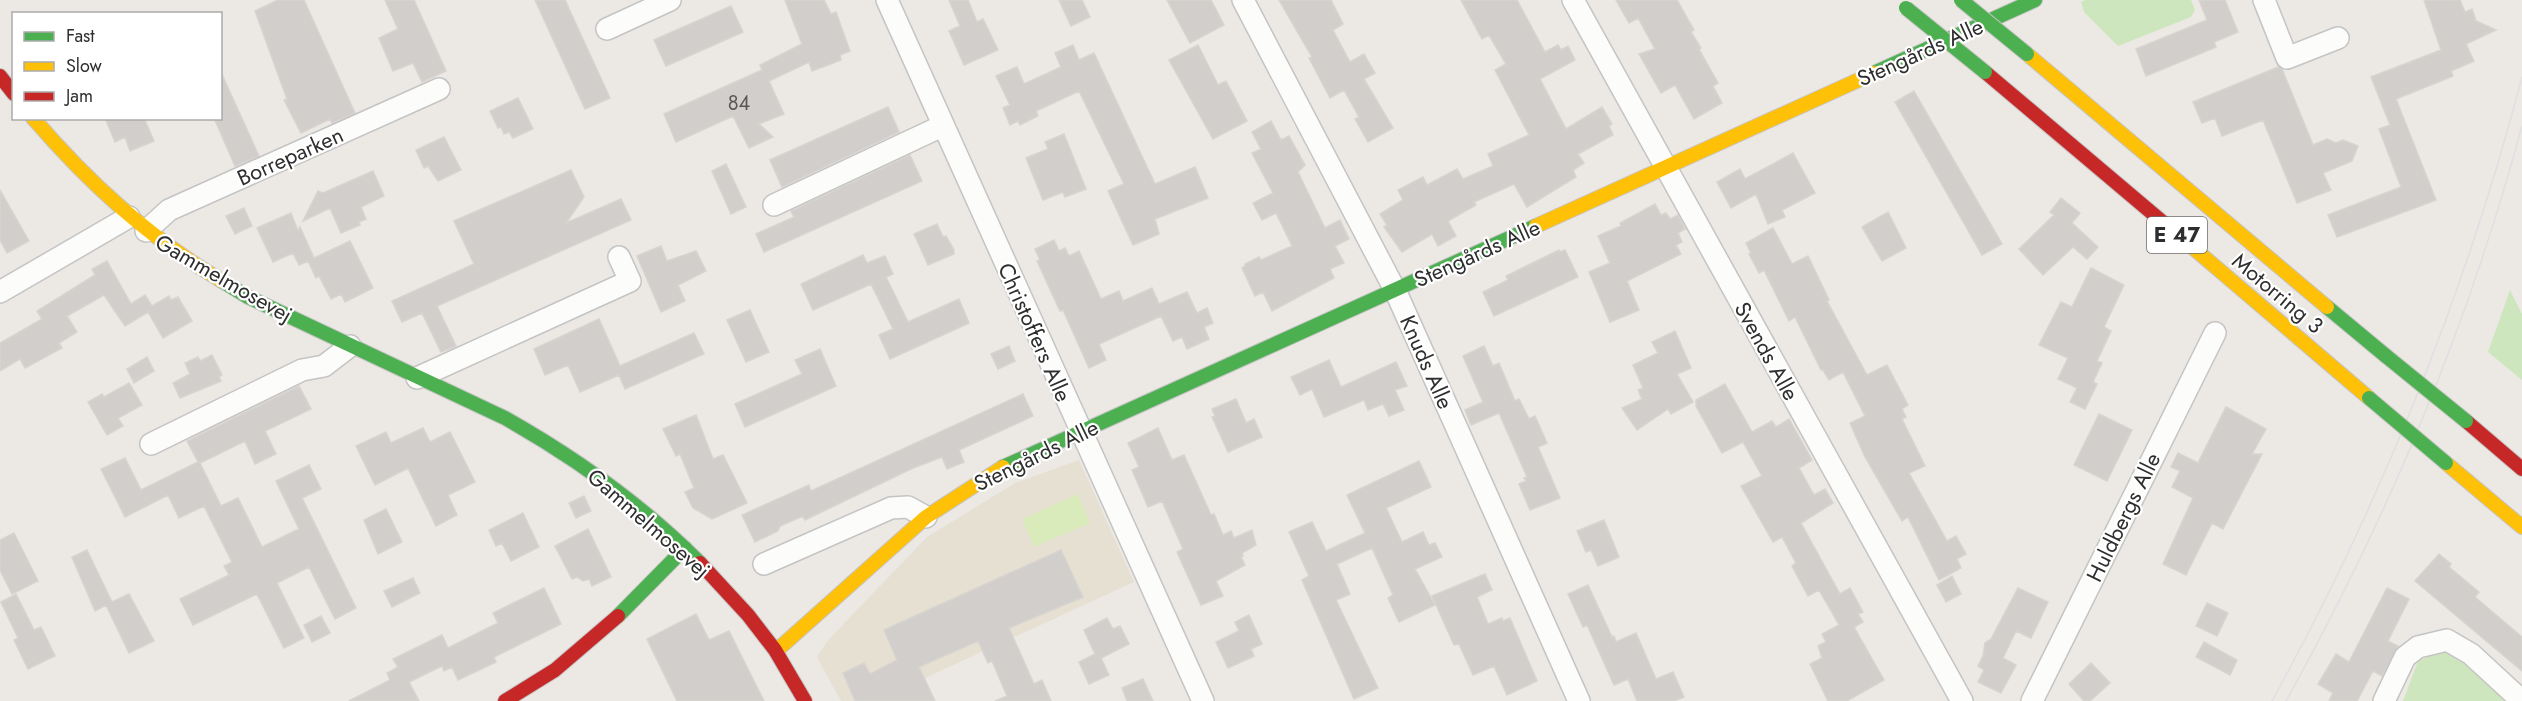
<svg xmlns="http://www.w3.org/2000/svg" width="2522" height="701" font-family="Jost,sans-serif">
	<rect width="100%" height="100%" fill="#ece8e4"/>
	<path fill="#e6e0d3" d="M1079 460 1134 582 875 701H841L817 657 829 639 927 537 1015 483Z"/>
	<path fill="#cee6be" d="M2085 0H2191L2195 10 2191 17 2118 46 2084 12 2081 2Z
		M2510 290 2522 314V380L2488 352Z
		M2447 649 2512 697 2515 701H2403L2418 661Z"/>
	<path fill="#d9eabb" d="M1078 494 1090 523 1034 547 1022 519Z"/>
	<path fill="#d1cecb" stroke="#d7d4d0" stroke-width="1.5" d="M278 0H304L355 113 332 123 330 119 301 133 284 100 287 99 255 11Z
		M385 0H414L446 71 422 82 413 63 393 71 379 38 398 29Z
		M535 0H565L610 98 585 109Z
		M785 0H824L831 14 836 12 850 51 840 55 841 60 812 71 809 62 769 81 784 114 759 124 773 137 749 148 733 116 676 142 664 114 762 70 760 65 802 44Z
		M949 0H968L977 22 983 19 998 50 964 65 949 31 960 26Z
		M1059 0H1082L1090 17 1071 26Z
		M1167 0H1211L1224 25 1190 43Z
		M1279 0H1331L1343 24 1333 30 1350 62 1364 54 1375 73 1364 79 1393 128 1368 142 1355 119 1359 117 1344 90 1330 98 1309 58 1312 57Z
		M1461 0H1517L1545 52 1558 45 1561 50 1568 46 1575 60 1540 79 1566 129 1602 107 1612 124 1609 126 1613 135 1578 154 1584 163 1573 170 1576 177 1527 207 1514 184 1474 202 1476 205 1448 221 1456 236 1438 246 1432 234 1402 252 1384 227 1387 225 1380 214 1403 200 1398 190 1423 177 1427 185 1457 169 1463 179 1493 166 1488 154 1529 135 1495 70 1506 64 1489 35 1482 39Z
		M1616 0H1677L1694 30 1691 32 1701 48 1699 49 1718 83 1713 86 1722 103 1694 119 1675 85 1661 93 1639 54 1655 49 1638 18 1629 23Z
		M2199 0H2225L2238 32 2214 42 2216 47 2146 76 2136 49 2207 20Z
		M2424 0H2460L2465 12 2472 9 2476 21 2496 30 2466 44 2474 61 2451 71 2453 76 2396 99 2436 200 2337 237 2328 215 2401 187 2379 129 2390 125 2371 77 2441 50Z
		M731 6 743 32 666 66 654 40Z
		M1073 45 1079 60 1094 53 1155 184 1195 167 1208 198 1155 219 1159 234 1133 245 1108 191 1124 184 1079 91 1036 111 1038 116 1020 125 1018 121 1010 125 1003 108 1010 105 996 76 1017 67 1024 84 1061 67 1055 53Z
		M1198 45 1218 85 1226 81 1247 121 1213 139 1169 60Z
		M2278 67 2282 69 2313 145 2327 139 2336 143 2343 140 2358 146 2352 161 2323 173 2331 190 2297 203 2263 120 2222 136 2215 118 2202 123 2193 102Z
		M220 70 259 156 235 166 214 118H220Z
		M1914 91 2002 244 1982 255 1895 102Z
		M518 98 533 129 513 138 509 132 504 134 501 127 498 128 490 111Z
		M888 107 899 132 782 187 770 160Z
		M105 118H144L154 141 130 151 125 137 115 142Z
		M1271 121 1281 140 1289 136 1305 165 1298 172 1325 228 1340 220 1349 239 1335 246 1344 263 1330 269 1334 278 1272 311 1263 292 1255 296 1242 268 1245 266V264L1259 257 1261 260 1292 246 1276 213 1262 220 1253 203 1273 193 1252 153 1261 149 1252 132Z
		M1064 134 1086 189 1065 197 1063 192 1043 200 1026 158 1048 149 1045 142Z
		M444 137 461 170 438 181 428 166 424 168 416 150Z
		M1793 153 1815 193 1782 210 1785 217 1768 224 1756 194 1731 208 1717 182 1740 169 1745 179Z
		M910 155 922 181 764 252 756 234 794 217 791 211Z
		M726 164 746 207 731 214 712 171Z
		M571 170 584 197 566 223 621 199 631 220 437 306 456 346 441 352 422 313 402 322 392 301 474 264 454 221Z
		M373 171 384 196 361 207 366 219 359 222 360 225 341 233 330 208 303 221 318 191 323 193Z
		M0 190 29 241 7 253 0 240Z
		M2061 198 2080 213 2072 223 2098 247 2087 259 2073 247 2043 275 2019 249 2054 215 2050 212Z
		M1655 204 1661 215 1666 213 1670 219 1678 215 1685 229 1678 233 1682 242 1676 245 1681 254 1627 281 1639 310 1610 322 1589 272 1610 263 1598 236 1621 226 1620 223Z
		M244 208 252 226 235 234 226 216Z
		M1888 212 1906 248 1882 261 1862 227Z
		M291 213 298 231 300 227 314 258 350 241 373 288 345 302 341 294 331 299 319 276 316 278 308 261 299 265 293 253 273 262 257 228Z
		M937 224 943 237 946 236 954 250V254L928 265 914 234Z
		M1773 228 1792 264 1808 256 1829 300 1827 301 1867 375 1887 365 1908 405 1902 409 1906 417 1902 419 1925 466 1909 473 1947 541 1956 536 1966 554 1957 559 1961 568 1939 580 1908 517 1902 521 1865 457 1850 423 1865 416 1843 372 1829 380 1823 370H1821L1795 317 1789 321 1764 270 1759 273 1749 254 1751 253 1746 243Z
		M1054 240 1059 251 1065 248 1069 256 1079 251 1101 299 1119 291 1123 301 1152 288 1159 304 1187 292 1197 313 1207 308 1213 323 1204 327 1209 339 1187 349 1182 337 1173 341 1161 316 1099 344 1106 360 1089 368 1063 310 1060 311 1037 261 1040 260 1035 249Z
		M661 246 667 261 696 251 706 271 678 285 685 301 661 312 637 256Z
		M1559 250 1560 252 1565 250 1578 277 1494 316 1483 292 1508 280 1506 276Z
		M863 255 867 263 885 256 893 274 886 277 908 322 959 299 969 323 890 359 879 335 893 329 871 284 813 310 801 284Z
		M107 261 131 304 145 295 152 306 169 296 171 300 178 297 192 321 163 338 148 312 125 326 104 295 67 316 77 332 59 343 62 348 25 368 20 359 0 371V343L42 319 37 311 95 275 92 269Z
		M2091 268 2124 285 2104 327 2111 331 2097 361 2102 363 2093 382 2097 384 2085 409 2070 402 2077 388 2058 379 2068 358 2039 345 2061 302 2072 307Z
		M750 310 769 352 746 362 727 320Z
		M599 319 620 366 694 333 704 354 625 389 619 375 580 392 568 365 545 375 534 349Z
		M1675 331 1691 368 1677 374 1693 402 1671 414 1668 409 1637 430 1622 408 1642 399 1638 390 1643 388 1633 365 1658 353 1652 342Z
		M1009 346 1015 361 998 369 991 354Z
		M1484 346 1493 366 1499 363 1515 401 1519 399 1529 419 1535 416 1547 443 1538 447 1560 498 1530 510 1519 484 1526 481 1524 478 1527 477 1499 413 1471 425 1465 410 1483 402 1463 356Z
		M820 349 836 386 745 427 735 404 802 374 795 360Z
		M212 355 222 375 219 377 221 381 180 398 173 383 190 374 185 363 198 357 200 361Z
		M147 357 154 371 134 383 127 369Z
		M1329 360 1341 387 1396 362 1407 386 1395 390 1404 410 1389 416 1383 404 1368 410 1364 400 1324 417 1312 389 1300 395 1291 377Z
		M129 383 142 405 118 418 123 426 107 435 88 402 102 394 104 397Z
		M1725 384 1752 432 1772 421 1776 427 1789 419 1812 460 1799 468 1814 495 1825 489 1833 503 1801 523 1840 594 1850 588 1863 612 1858 614 1863 622 1854 627 1884 680 1847 701H1828L1810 664 1822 658 1818 646 1826 642 1822 634 1839 625 1819 590 1808 596 1792 566 1796 563 1782 537 1773 542 1741 486 1762 476 1743 442 1722 453 1696 406V400Z
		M299 386 311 409 265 431 276 454 255 464 245 441 200 463 221 506 238 498 262 547 299 529 276 481 309 465 321 489 302 498 356 608 335 619 309 567 277 583 304 638 284 648 257 594 193 625 180 599 229 575 224 566 232 562 204 506 179 518 168 495 125 517 101 469 125 458 141 490 198 462 187 441Z
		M1023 394 1033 416 959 450 964 462 947 469 942 457 913 468 805 520 803 516 780 526 778 531 755 542 753 538 742 515 809 485 811 491Z
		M1236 399 1246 423 1254 419 1262 437 1228 452 1212 417 1215 416 1212 409Z
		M2226 407 2266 429 2252 454H2262L2223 529 2212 523 2186 575 2163 564 2193 498 2172 487 2180 471 2171 467 2178 453 2198 463Z
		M2099 414 2132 430 2107 481 2074 465Z
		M696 415 713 459 723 455 747 503 712 519 693 508 685 492 694 488 680 454 676 456 663 429Z
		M423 428 430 442 450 432 475 482 448 495 457 515 436 526 408 468 375 485 356 446 386 432 391 443Z
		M1158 428 1172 460 1184 455 1211 515 1214 514 1223 535 1231 531 1234 538 1252 530 1256 545 1242 553 1243 556 1241 557 1245 565 1216 581 1223 596 1201 605 1177 552 1183 549 1162 501 1148 507 1132 470 1139 467 1128 443Z
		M1419 461 1431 487 1386 508 1402 542 1423 532 1429 545 1435 543 1442 557 1415 569 1435 605 1399 622 1388 598 1393 595 1372 548 1337 564 1350 594 1336 600 1378 688 1354 699 1302 580 1309 576 1289 532 1312 522 1326 551 1365 533 1347 495Z
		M584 496 591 511 576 518 569 503Z
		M386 509 402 542 378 554 364 520Z
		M523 513 539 547 511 561 502 543 496 546 489 530Z
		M1604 520 1619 557 1598 566 1591 550 1586 552 1577 531Z
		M588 529 611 577 592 586 589 579 583 581 577 577 572 579 555 546Z
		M14 533 38 581 12 594 0 570V540Z
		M87 550 112 602 129 594 154 641 129 653 106 605 95 611 72 557Z
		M1061 550 1083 597 1009 628 1034 684 1042 680 1051 701H995L1007 696 992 661 988 663 978 641 919 667 935 701H855L843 673 864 663 870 674 897 660 884 630Z
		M2439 554 2451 564 2449 567 2479 592 2475 597 2522 637V671L2415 581Z
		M1485 574 1492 590 1477 597 1488 624 1502 618 1503 621 1510 618 1537 681 1507 695 1494 666 1473 675 1459 644 1454 645 1432 596Z
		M1952 576 1961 594 1946 602 1937 585Z
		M413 578 420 593 392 607 384 591Z
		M1588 585 1612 637 1614 636 1616 642 1636 633 1656 679 1673 672 1684 697 1674 701H1637L1628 679 1614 685 1587 625 1583 627 1568 594Z
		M544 588 561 624 494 657 496 662 458 680 452 667 444 671 442 666 409 682 419 701H349L390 680 387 673 398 667 393 659 442 635 448 648 498 623 493 613Z
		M2018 588 2048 602 2031 638 2016 631 2003 658 2016 665 2001 693 1978 682 1984 670 1978 666 1983 656 1985 643 1991 639Z
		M2387 588 2409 599 2388 641 2398 646 2382 676 2373 671 2357 701H2329L2333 693 2318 684 2336 654 2349 662Z
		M16 594 34 630 41 627 55 656 28 669 14 640 18 638 1 602Z
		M2207 603 2228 613 2217 636 2196 626Z
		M696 614 709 640 729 631 764 701H677L647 639Z
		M1249 615 1262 644 1251 649 1254 656 1228 668 1216 642 1239 631 1235 622Z
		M321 616 330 633 312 642 304 625Z
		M1107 618 1113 629 1120 626 1129 644 1101 658 1109 675 1089 684 1079 662 1095 654 1084 630Z
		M2204 642 2237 660 2230 675 2196 657Z
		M2091 663 2110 683 2090 701H2084L2069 684Z
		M1143 679 1153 701H1127L1122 688Z"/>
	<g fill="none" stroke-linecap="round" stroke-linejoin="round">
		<g stroke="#c5c4c5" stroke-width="24">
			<path id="street" d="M887 0 1203 701
				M1243 0 1395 290 1579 701
				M1573 0 1962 701
				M2264 0 2287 58 2338 38
				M607 29 670 0
				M774 205 942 126
				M146 231 169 210 439 89
				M0 292 129 217
				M417 378 630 281 619 257
				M151 444 302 370 324 366 350 346
				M764 564 891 508 908 507 926 517
				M2032 701 2215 333
				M2384 701 2405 657 2418 647 2447 640 2471 654 2522 701"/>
		</g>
		<g stroke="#c5c4c5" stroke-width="16">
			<path id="fast" d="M1874 73 2035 0
				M222 281 248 297 505 418C576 458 642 505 700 563
				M2327 307 2386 356
				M1003 467 1536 226
				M618 616 685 548"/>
		</g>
		<g stroke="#c5c4c5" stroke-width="16">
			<path id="slow" d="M2027 54 2327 307
				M33 118C89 183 148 237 222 281
				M1536 226 1874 73
				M2191 246 2369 398
				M2446 463 2522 527
				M776 651 926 517 1003 467"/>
		</g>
		<g stroke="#c5c4c5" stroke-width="16">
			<path id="jam" d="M1985 72 2191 246
				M0 76 14 94
				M2466 421 2522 469
				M700 563 748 615 775 650 805 701
				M505 701 555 670 618 616"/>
		</g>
		<use href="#street" stroke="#fcfcfb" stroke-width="21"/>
		<use href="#fast" stroke="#4caf50" stroke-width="14"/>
		<use href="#slow" stroke="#ffc107" stroke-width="14"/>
		<use href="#jam" stroke="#c62828" stroke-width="14"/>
		<path stroke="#dfdfe1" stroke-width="1.5" d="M2272 701C2381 503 2465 295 2522 77
			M2286 701C2387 520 2468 326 2522 126"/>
		<g stroke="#c6c5c4" stroke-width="16" stroke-linecap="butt">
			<path id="fast-bridge" d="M1961 0 2027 54
				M1906 8 1985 72
				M2386 356 2466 421
				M2369 398 2446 463"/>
		</g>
		<use href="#fast-bridge" stroke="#4caf50" stroke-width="14"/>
	</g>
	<g text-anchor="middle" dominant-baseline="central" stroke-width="4.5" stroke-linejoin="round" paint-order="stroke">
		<g font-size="20" fill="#585857">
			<text x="739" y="103">84</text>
		</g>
		<rect fill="#fff" stroke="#6d6d6d" stroke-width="1.5" x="2147" y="217" width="60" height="36" rx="4.5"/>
		<g font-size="21" font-weight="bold" fill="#2e2e2e">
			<text x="2177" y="235">E 47</text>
		</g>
		<g font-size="22" fill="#2e2e2e" stroke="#fff">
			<text transform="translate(1920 52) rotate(-24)">Stengårds Alle</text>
			<text transform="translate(290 156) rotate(-24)">Borreparken</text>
			<text transform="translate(1477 253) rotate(-24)">Stengårds Alle</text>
			<text transform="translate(224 278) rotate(30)">Gammelmosevej</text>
			<text transform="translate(2278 293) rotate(40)">Motorring 3</text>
			<text transform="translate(1035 332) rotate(66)">Christoffers Alle</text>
			<text transform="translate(1767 351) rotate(61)">Svends Alle</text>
			<text transform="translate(1427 362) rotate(66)">Knuds Alle</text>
			<text transform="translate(1036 455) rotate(-26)">Stengårds Alle</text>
			<text transform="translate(2123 517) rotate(-64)">Huldbergs Alle</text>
			<text transform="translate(649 523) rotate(41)">Gammelmosevej</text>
		</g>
	</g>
	<rect x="12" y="12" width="210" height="108" fill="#ffffff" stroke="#ababab" stroke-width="1.5"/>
	<rect x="24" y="32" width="30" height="9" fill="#4caf50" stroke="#ababab" stroke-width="1.5"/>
	<text x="66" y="42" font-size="18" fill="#2e2e2e">Fast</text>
	<rect x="24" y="62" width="30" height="9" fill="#ffc107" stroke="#ababab" stroke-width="1.5"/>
	<text x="66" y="72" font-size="18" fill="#2e2e2e">Slow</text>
	<rect x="24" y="92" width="30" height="9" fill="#c62828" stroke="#ababab" stroke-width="1.5"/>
	<text x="66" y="102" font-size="18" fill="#2e2e2e">Jam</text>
</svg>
